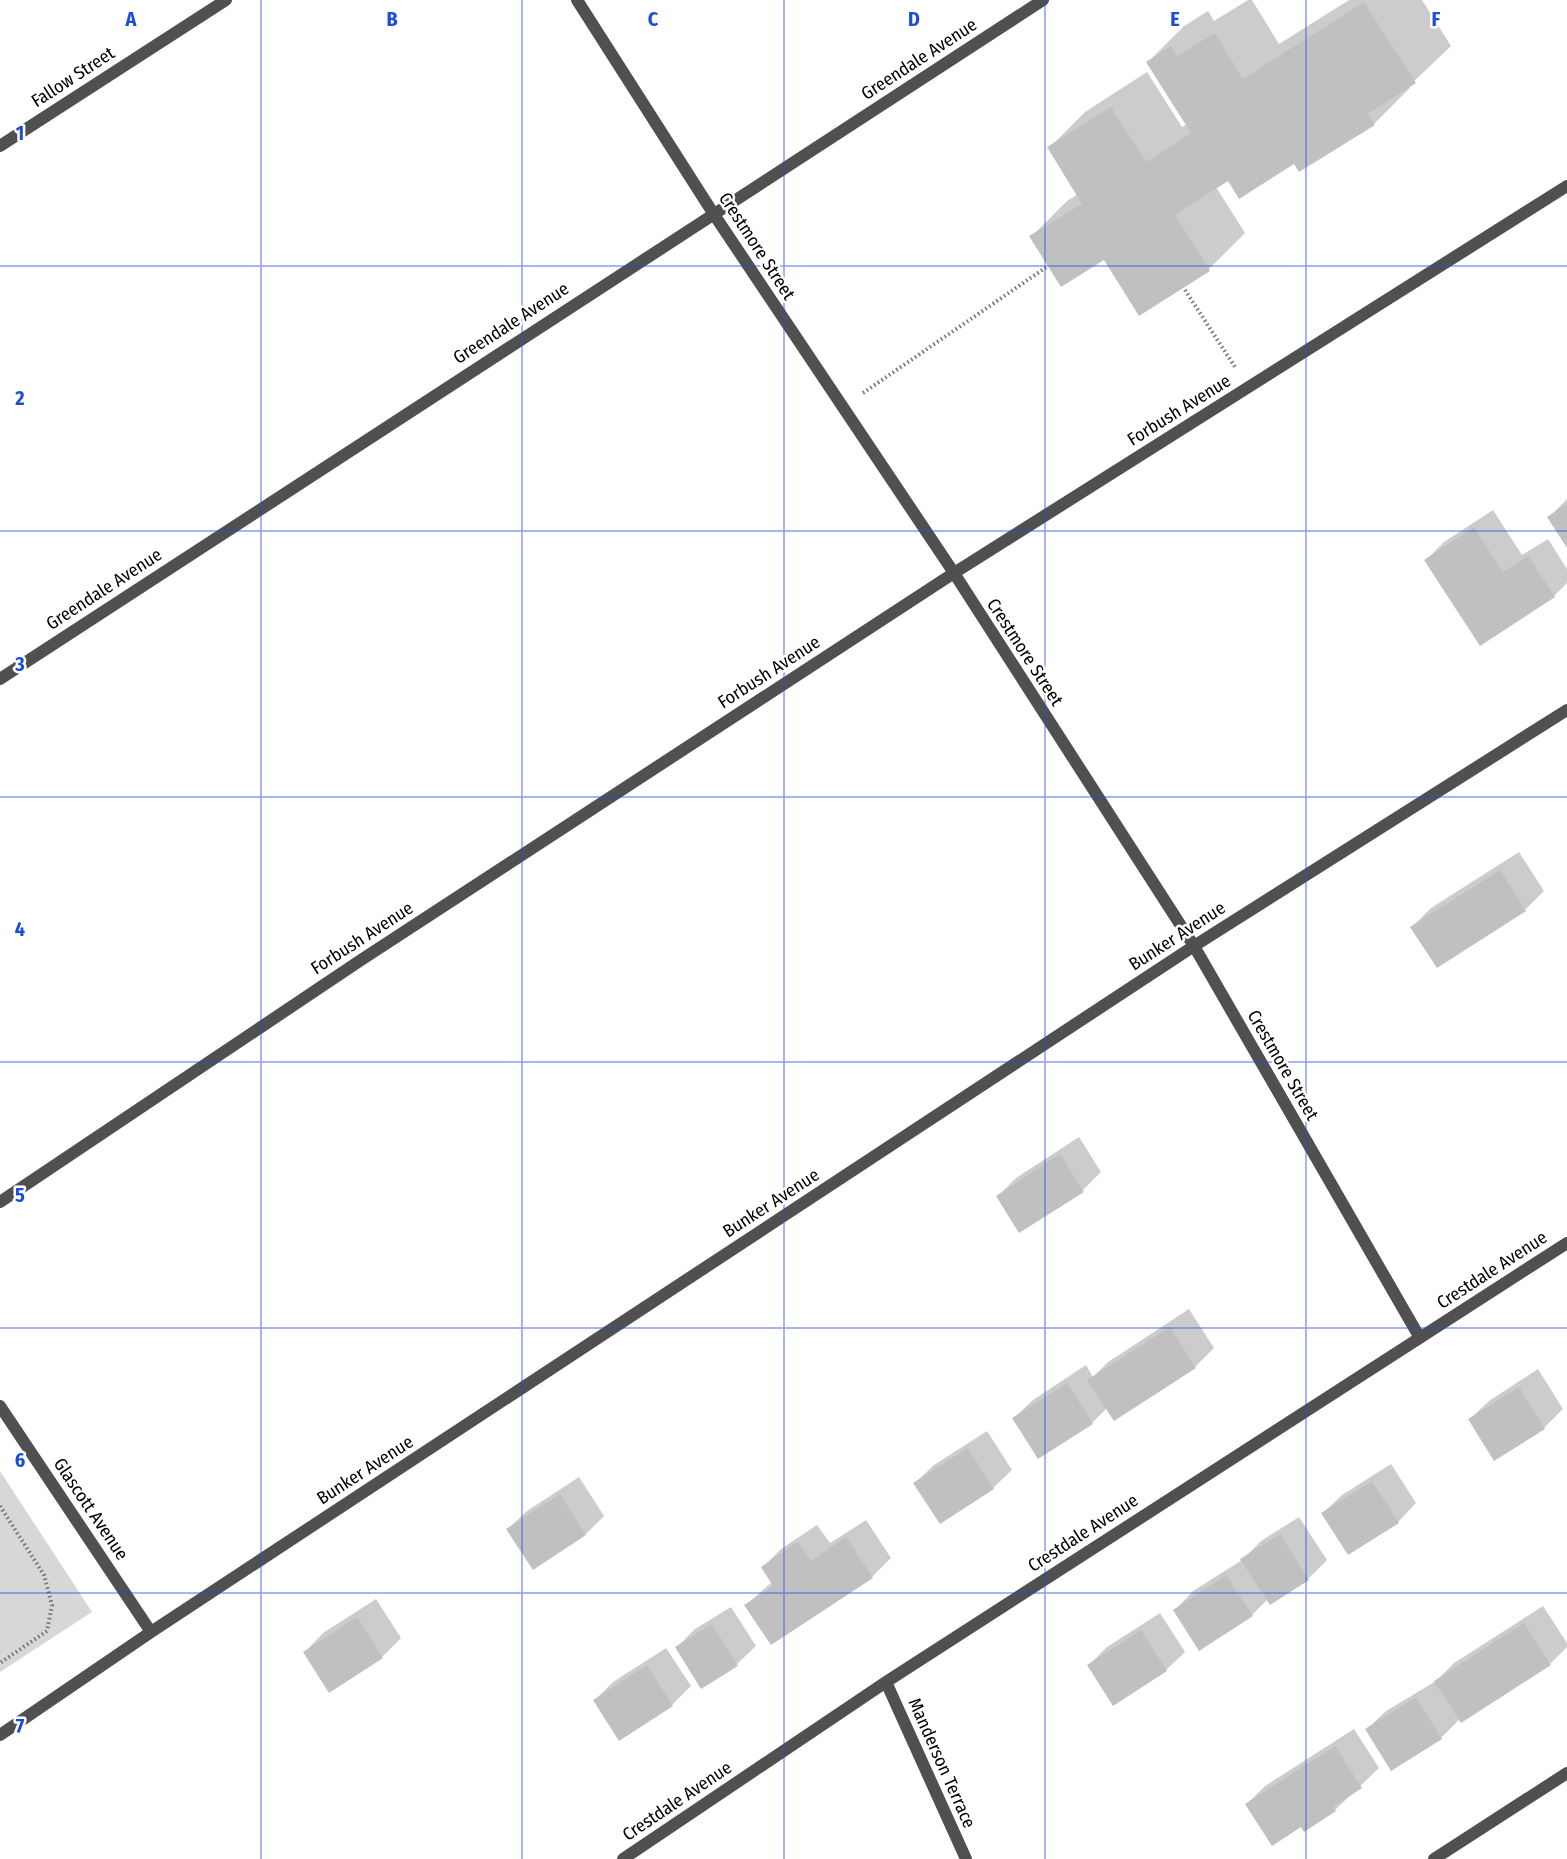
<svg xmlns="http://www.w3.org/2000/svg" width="1567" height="1859" font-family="'Fira Sans Condensed',sans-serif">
	<rect width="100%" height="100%" fill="#fff"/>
	<path fill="#d7d7d7" d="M0 1471 92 1612 0 1672Z"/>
	<path fill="#0003" d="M1248 0H1252L1279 44 1349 0H1422L1451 46 1409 86 1410 88 1374 124 1295 162 1228 179 1216 187 1245 233 1209 269 1031 237 1067 201 1078 194 1049 148 1085 112 1147 72 1182 127 1187 124 1148 62 1184 26 1208 11 1214 21Z
		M1567 499V545L1549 517Z
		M1493 510 1522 555 1548 539 1567 569V583L1554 596 1426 560 1444 542Z
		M1519 852 1544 891 1525 910 1412 927 1431 908Z
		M1079 1137 1101 1172 1083 1190 998 1196 1016 1178Z
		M1189 1309 1214 1348 1195 1367 1114 1419 1107 1408 1092 1423 1014 1418 1033 1400 1086 1365 1093 1377 1108 1362Z
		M1538 1369 1563 1409 1544 1428 1495 1459 1470 1419 1489 1401Z
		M987 1431 1012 1470 993 1488 915 1483 934 1465Z
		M1391 1464 1416 1503 1398 1522 1323 1513 1342 1495Z
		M579 1477 604 1516 586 1534 533 1568 508 1529 527 1511Z
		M1299 1517 1327 1560 1308 1579 1271 1603 1268 1599 1252 1615 1199 1649 1175 1610 1193 1591 1242 1560 1261 1541Z
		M866 1520 891 1558 872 1577 746 1605 772 1582 763 1567 781 1549 817 1525 830 1543Z
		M376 1599 401 1638 382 1657 329 1691 305 1652 323 1633Z
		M1543 1606 1567 1643V1647L1550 1664 1460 1719 1441 1738 1367 1729 1386 1711 1436 1681 1454 1663Z
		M731 1607 756 1646 737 1664 677 1647 695 1629Z
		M1160 1613 1185 1652 1166 1670 1113 1704 1089 1665 1107 1647Z
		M666 1648 691 1686 672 1705 595 1700 613 1682Z
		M1354 1729 1379 1768 1335 1810 1247 1804 1265 1786Z"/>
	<path fill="#c0c0c0" d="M1364 2 1416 83 1368 114 1375 125 1299 172 1294 164 1239 199 1228 181 1175 215 1210 271 1139 316 1104 260 1061 287 1029 236 1082 204 1047 147 1111 107 1146 162 1191 133 1146 62 1171 46 1177 56 1215 33 1243 79Z
		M1567 504V548L1547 517Z
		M1474 527 1503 572 1528 556 1555 597 1480 646 1424 560Z
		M1500 870 1526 911 1437 968 1410 927Z
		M1060 1154 1084 1192 1019 1233 996 1196Z
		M1170 1327 1196 1368 1114 1421 1087 1380Z
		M1067 1383 1093 1424 1038 1459 1012 1418Z
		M1519 1387 1545 1429 1494 1461 1468 1419Z
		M968 1448 994 1489 940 1524 913 1483Z
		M1372 1481 1399 1523 1348 1555 1321 1513Z
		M560 1494 586 1535 533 1570 506 1529Z
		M1280 1534 1309 1580 1270 1605 1240 1559Z
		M846 1537 873 1578 771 1645 744 1605 773 1586 761 1567 798 1542 811 1561Z
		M1226 1575 1253 1616 1199 1651 1173 1610Z
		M357 1617 383 1658 329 1693 303 1652Z
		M1524 1623 1551 1665 1461 1723 1434 1681Z
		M712 1624 738 1666 701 1689 675 1647Z
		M1141 1630 1167 1671 1113 1706 1087 1665Z
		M647 1665 673 1706 619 1741 593 1700Z
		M1416 1697 1442 1739 1391 1771 1365 1729Z
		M1335 1746 1362 1788 1333 1807 1336 1811 1304 1832 1301 1827 1272 1846 1245 1804Z"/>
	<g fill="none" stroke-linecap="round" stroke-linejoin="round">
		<path stroke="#727272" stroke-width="4" stroke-dasharray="1.5 3" stroke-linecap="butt" d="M1185 290 1235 367
			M863 393 1048 266
			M0 1506 44 1575 52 1605 47 1631 0 1663"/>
		<path stroke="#505050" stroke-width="12" d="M577 0 713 213 954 573 1194 946 1420 1338
			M0 146 226 0
			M0 679 1043 0
			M0 1202 361 960 954 573 1567 186
			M0 1406 151 1632
			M886 1682 966 1859
			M0 1735 151 1632 1194 946 1567 710
			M623 1859 886 1682 1567 1243
			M1434 1859 1567 1773"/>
	</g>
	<path fill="none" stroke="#1d4ed8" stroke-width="1.5" stroke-opacity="0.55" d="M261 0V1859M522 0V1859M784 0V1859M1045 0V1859M1306 0V1859M0 266H1567M0 531H1567M0 797H1567M0 1062H1567M0 1328H1567M0 1593H1567"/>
	<g text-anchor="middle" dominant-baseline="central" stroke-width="5" stroke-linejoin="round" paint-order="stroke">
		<g font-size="18" fill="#000" stroke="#fff">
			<text transform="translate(919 59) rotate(-33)">Greendale Avenue</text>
			<text transform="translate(73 77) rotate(-33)">Fallow Street</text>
			<text transform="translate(757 246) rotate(57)">Crestmore Street</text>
			<text transform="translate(511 323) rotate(-33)">Greendale Avenue</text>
			<text transform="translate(1179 410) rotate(-32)">Forbush Avenue</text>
			<text transform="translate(104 589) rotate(-33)">Greendale Avenue</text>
			<text transform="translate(1025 652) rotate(57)">Crestmore Street</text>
			<text transform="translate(769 672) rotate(-33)">Forbush Avenue</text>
			<text transform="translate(1177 936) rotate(-33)">Bunker Avenue</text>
			<text transform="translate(362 938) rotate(-33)">Forbush Avenue</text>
			<text transform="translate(1283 1065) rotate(60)">Crestmore Street</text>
			<text transform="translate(771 1203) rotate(-33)">Bunker Avenue</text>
			<text transform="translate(1492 1270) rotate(-33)">Crestdale Avenue</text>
			<text transform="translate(365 1470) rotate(-33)">Bunker Avenue</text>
			<text transform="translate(91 1509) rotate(56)">Glascott Avenue</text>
			<text transform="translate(1083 1533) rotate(-33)">Crestdale Avenue</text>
			<text transform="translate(942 1763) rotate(66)">Manderson Terrace</text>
			<text transform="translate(677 1801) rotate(-34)">Crestdale Avenue</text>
		</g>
	</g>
	<g font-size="20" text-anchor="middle" font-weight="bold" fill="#1d4ed8" stroke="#fff" stroke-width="5" stroke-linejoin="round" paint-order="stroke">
		<text x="131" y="26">A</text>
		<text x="392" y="26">B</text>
		<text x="653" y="26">C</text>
		<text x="914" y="26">D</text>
		<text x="1175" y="26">E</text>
		<text x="1436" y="26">F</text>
		<text x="20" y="140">1</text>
		<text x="20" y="405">2</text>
		<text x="20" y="671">3</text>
		<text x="20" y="936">4</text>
		<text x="20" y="1202">5</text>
		<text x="20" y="1467">6</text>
		<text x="20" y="1733">7</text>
	</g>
</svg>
